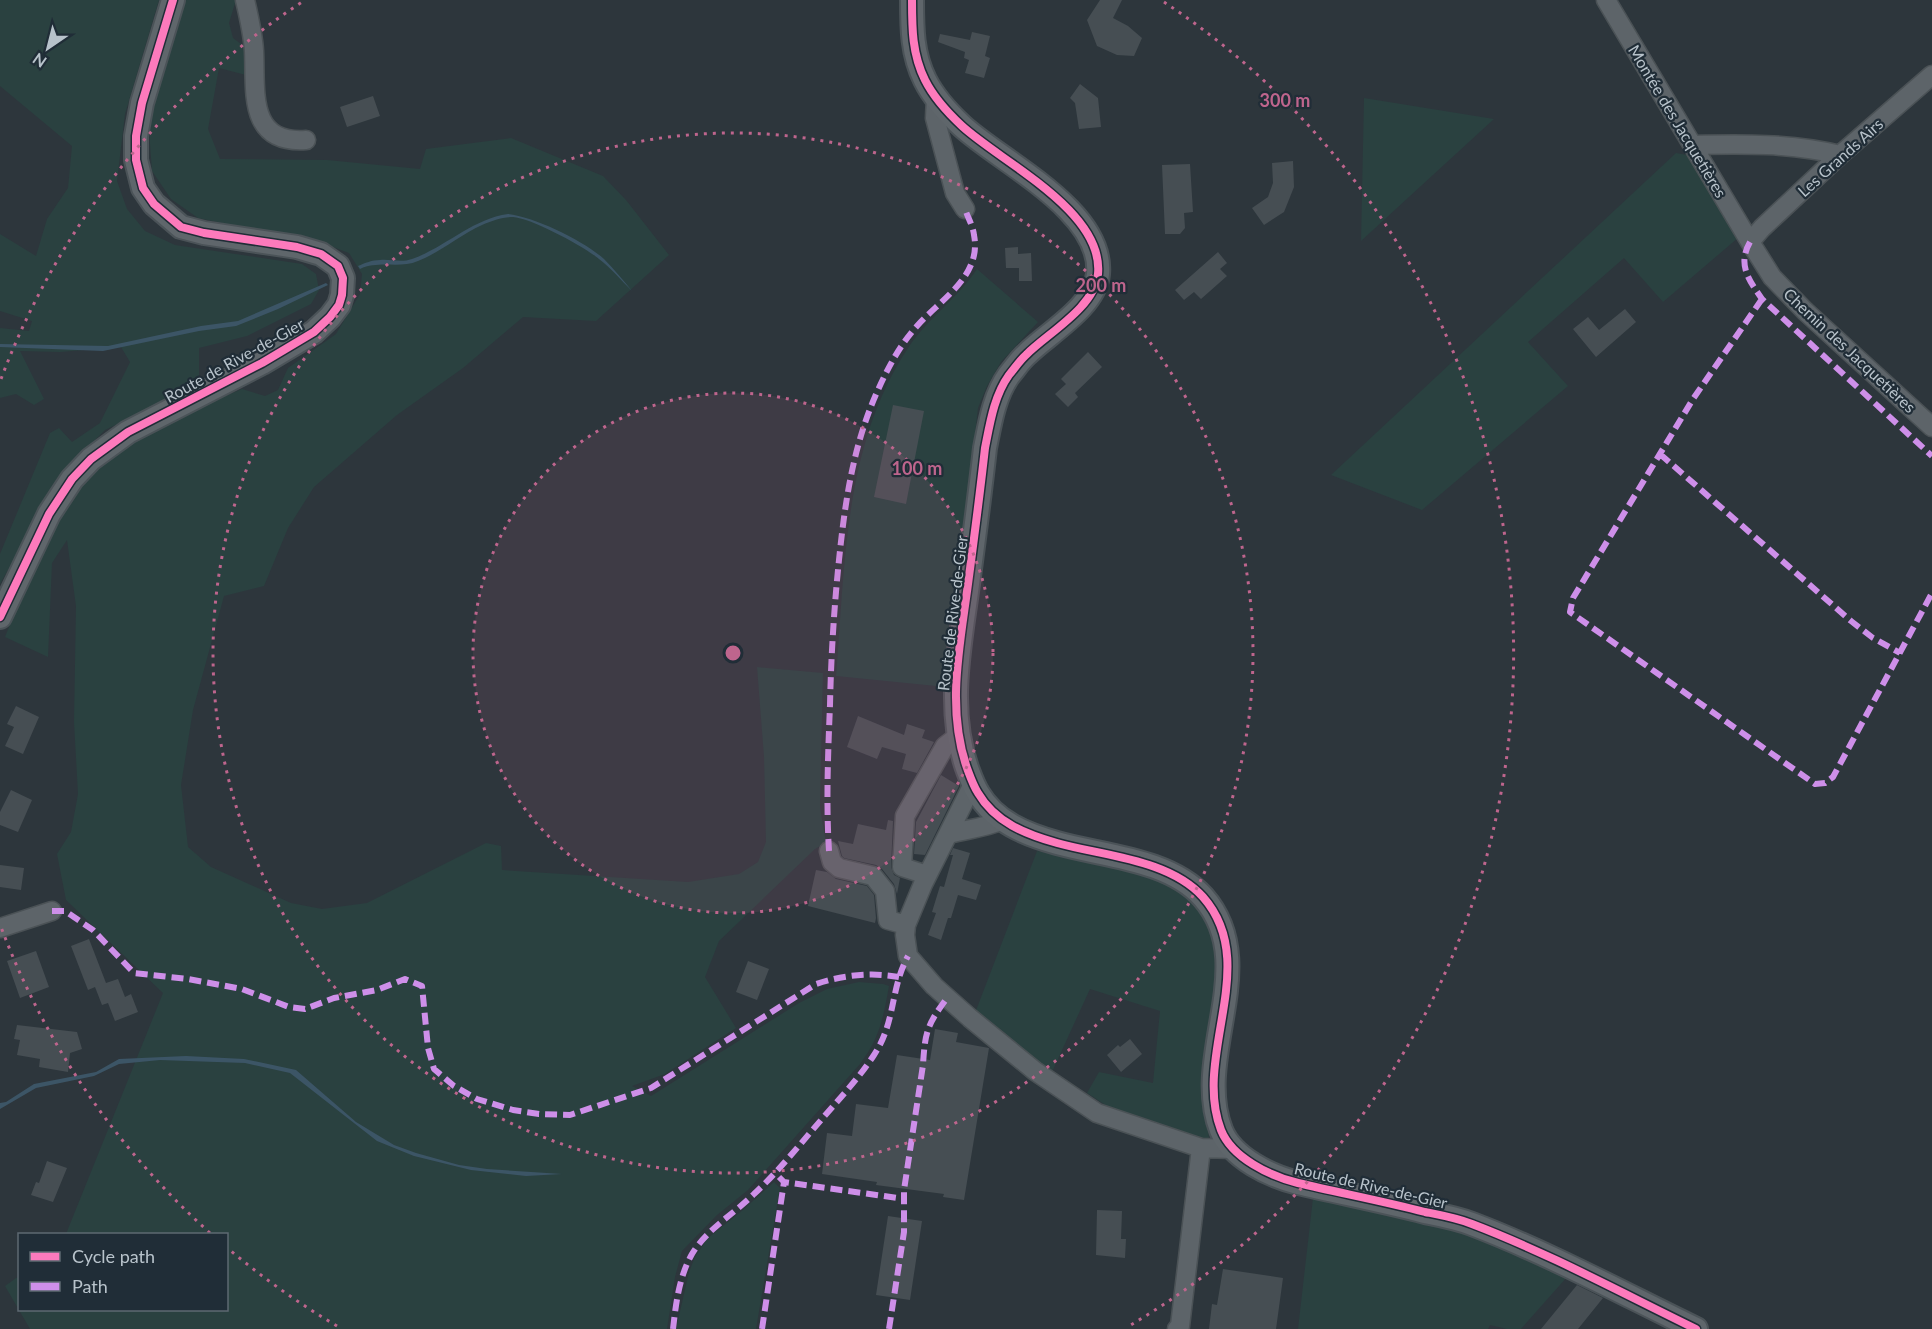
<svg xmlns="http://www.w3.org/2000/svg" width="1932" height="1329" font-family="Lato,sans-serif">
	<rect width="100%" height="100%" fill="#2d363c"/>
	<path fill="#2a4140" d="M0 0H159L125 114 117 181 127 209 145 231 175 245 302 264 316 274 319 290 311 304 247 336 199 348V385L105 430 64 471 0 584V554L50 433 59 428 72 442 100 423 130 362 121 347 60 352 20 351 44 399 34 405 16 394 0 398V328L29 331 32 321 0 311V234L36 256 47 219 68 188 72 146 0 86Z
		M182 0H236L229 23 233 38 249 50 246 75 219 68 208 129 220 159 327 160 420 169 426 149 511 138 603 176 626 200 669 255 596 321 523 317 463 368 397 415 314 487 288 528 264 586 224 596 193 710 181 785 188 847 211 867 291 903 322 909 367 903 486 843 501 846 502 870 688 882 739 874 758 862 766 842 764 757 757 667 823 673 820 807 826 843 815 849 719 941 705 977 736 1028 665 1074 632 1086 651 1096 799 1003 827 989 859 982 883 984 889 986C883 1019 880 1037 860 1064L748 1190 717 1215 682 1251 675 1277 667 1329H30L5 1286 19 1276 20 1310H226V1234H66L163 993 66 900 57 854 71 832 78 794 74 722 76 606 67 540 52 563 48 657 5 637 41 546 79 485 113 453 172 418 242 389 265 396 278 390 288 368 336 334 360 294 362 274 349 253 330 246 198 218 171 199 152 171 149 131 158 79Z
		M1364 98 1494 119 1361 241Z
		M1676 153 1687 155 1739 237 1663 302 1624 258 1528 342 1568 386 1422 510 1331 475Z
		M977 269 1038 322 1001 362 987 386 978 408 946 687 836 676C845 565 844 444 908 348 927 319 957 299 977 269Z
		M1037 851C1092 861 1190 870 1212 932 1218 950 1218 982 1216 1001 1214 1024 1210 1047 1207 1069 1205 1078 1203 1088 1203 1097 1203 1110 1207 1124 1209 1137L1205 1142 1113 1110 1087 1093 1099 1072 1153 1083 1160 1011 1090 989 1052 1072 975 1013Z
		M774 1182 780 1188 756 1329H676L689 1272 695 1257 708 1238 743 1210Z
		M1313 1198 1460 1229 1567 1277 1521 1329H1507L1490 1325 1488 1329H1298Z"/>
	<path fill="#3c5566" d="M508 214C535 217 584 241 604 259 614 269 623 280 632 291 621 280 611 268 599 259 585 247 531 218 513 217 503 217 492 221 482 225 460 235 441 252 418 261 400 269 379 260 360 269L358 266C365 263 372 260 380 260 391 259 401 263 412 259 446 247 472 219 508 214Z
		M326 283 328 285 278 309 236 326 199 331 103 351 0 347V344L108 346 201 326 238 321Z
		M186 1056 244 1059 296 1070 356 1122 394 1145 416 1153 459 1165 487 1169 562 1174 526 1176 471 1170 414 1156 377 1141 290 1073 245 1063 160 1060 119 1064 94 1076 36 1088 0 1109V1103L6 1102 34 1084 96 1072 119 1059Z"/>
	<path fill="#464e53" d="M1100 0H1122L1113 18 1128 26 1142 38 1134 56 1117 55 1097 46 1087 20Z
		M972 32 990 36 985 56 990 58 984 78 965 73 969 60 964 58 965 52 938 42 940 34 970 40Z
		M1080 84 1098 98 1101 127 1079 129 1075 103 1070 98Z
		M373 96 380 116 347 127 340 107Z
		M1293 161 1294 187 1284 212 1264 225 1252 208 1268 197 1273 183 1272 163Z
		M1190 164 1193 212 1184 213 1185 228 1180 234H1165L1162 165Z
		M1018 247V254L1031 253 1032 281H1019V268H1006L1005 248Z
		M1218 252 1227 263 1220 269 1227 276 1201 299 1194 292 1184 300 1175 290Z
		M1625 309 1636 322 1596 357 1573 329 1588 317 1599 330Z
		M1088 352 1102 367 1075 393 1078 397 1068 407 1055 394 1066 384 1061 379Z
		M893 405 924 411 906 504 874 497Z
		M16 706 39 717 23 754 5 746 14 727 7 724Z
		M858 716 904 735 907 724 925 730 922 738 934 742 917 773 902 769 906 754 882 747 877 759 847 747Z
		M941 775 959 786 925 855 914 854 916 822Z
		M11 790 32 800 18 832 0 825V812Z
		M888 820 893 821 891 867 894 875 900 878 897 894 894 884 882 869 876 865 844 858 842 856 838 841 853 844 858 824 886 830Z
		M953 848 970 853 962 879 981 885 976 900 958 895 951 918H948L941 940 928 935 936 913 932 912 940 886 944 887 953 855H950Z
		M0 865 24 868 21 890 0 887Z
		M816 870 827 872 836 879 867 886 874 895 876 918 875 923 808 906Z
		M89 939 106 983 103 984 118 979 125 997 131 994 138 1012 115 1021 108 1003 102 1005 95 987 88 990 71 946Z
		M36 951 49 987 20 998 7 961Z
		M748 961 769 969 757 1000 736 992Z
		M17 1025 77 1032 82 1049 70 1053 68 1072 39 1067 40 1059 17 1055 20 1040 14 1039Z
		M935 1029 958 1033 956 1042 989 1048 964 1200 943 1197 944 1194 876 1185 877 1182 822 1174 827 1133 852 1136 856 1104 888 1108 897 1055 930 1060Z
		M1130 1039 1142 1054 1121 1072 1107 1055 1118 1045 1120 1047Z
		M47 1161 67 1168 53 1202 31 1195 36 1182 39 1183Z
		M1097 1210 1122 1211 1121 1239H1126L1125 1258 1096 1255Z
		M888 1216 922 1221 910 1300 876 1295Z
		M1223 1269 1283 1278 1276 1329H1209L1212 1304 1217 1305Z
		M1577 1285 1603 1298 1578 1329H1541Z"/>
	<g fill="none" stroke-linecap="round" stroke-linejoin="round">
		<g stroke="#4b5256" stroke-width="21">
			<path id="minor" d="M245 0C249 17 253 34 254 51 256 91 247 144 306 140
				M1606 0 1750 242 1772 277 1805 311 1932 427
				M936 97 935 118 955 193 965 209
				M1693 145C1742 144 1793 143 1840 155
				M1750 242 1762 228 1840 155 1932 75
				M973 784 923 884 906 925 905 935 908 956 934 986 970 1018 1035 1071 1097 1113 1201 1148 1233 1149
				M949 834C967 829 985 828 1003 820
				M829 851 832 862 839 868 873 876 885 891 888 920 906 925
				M927 875 902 867 905 816 945 746 958 736
				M0 928 52 911
				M1177 1329 1180 1326 1201 1148"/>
		</g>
		<g stroke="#4b5358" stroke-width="26">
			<path id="major" d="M912 0C912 28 912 54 925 80 933 96 948 113 962 126 1001 162 1104 211 1098 274 1095 307 1048 333 1027 354 1020 360 1015 368 1009 375 994 396 990 423 985 448 980 493 974 539 968 584 960 645 946 708 967 768 970 776 973 785 978 793 995 822 1025 834 1057 843 1103 856 1169 859 1203 897 1262 964 1192 1055 1221 1130 1232 1158 1270 1176 1298 1183 1340 1193 1383 1201 1425 1212 1440 1215 1457 1218 1472 1224 1548 1253 1622 1293 1696 1329
				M0 617 49 514 72 479 91 459 128 432 262 363 314 332 330 317 339 305 342 295 343 278 338 266 321 254 297 247 204 233 181 227 154 204 143 188 136 160V136L142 103 173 0"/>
		</g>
		<use href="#minor" stroke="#5d6469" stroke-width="18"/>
		<use href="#major" stroke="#5f666b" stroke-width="22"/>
		<path stroke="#ce8fe9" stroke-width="6" stroke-dasharray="12 6" stroke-linecap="butt" d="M1750 242C1737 265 1749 280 1762 299L1932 456
			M1762 299 1693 399 1573 598 1570 612 1815 784 1825 783 1833 777 1932 593
			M1660 454 1851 621 1873 638 1900 653
			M829 851C826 802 828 754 830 705 831 657 834 608 839 560 845 502 853 446 877 392 888 368 899 346 917 326 941 299 982 276 974 235 973 226 968 218 965 209
			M52 911H65L93 930 134 973 188 979 242 989 289 1007 305 1009 334 998 377 990 405 979 422 986 428 1048 434 1069 454 1086 477 1099 513 1110 539 1114 570 1115 651 1088 816 984C843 975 871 972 899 977
			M779 1177 784 1182 905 1199
			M673 1329C676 1303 679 1277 692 1254 707 1229 734 1214 754 1194 779 1171 800 1144 822 1119 840 1098 859 1078 874 1055 896 1022 890 989 908 956
			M762 1329 784 1182
			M889 1329 904 1232V1190L923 1065C925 1032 927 1025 947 998"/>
		<g stroke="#202d37" stroke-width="11">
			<path id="cycleway" d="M912 0C912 28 912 54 925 80 933 96 948 113 962 126 1001 162 1104 211 1098 274 1095 307 1048 333 1027 354 1020 360 1015 368 1009 375 994 396 990 423 985 448 980 493 974 539 968 584 960 645 946 708 967 768 970 776 973 785 978 793 995 822 1025 834 1057 843 1103 856 1169 859 1203 897 1262 964 1192 1055 1221 1130 1232 1158 1270 1176 1298 1183 1340 1193 1383 1201 1425 1212 1440 1215 1457 1218 1472 1224 1548 1253 1622 1293 1696 1329
				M0 617 49 514 72 479 91 459 128 432 262 363 314 332 330 317 339 305 342 295 343 278 338 266 321 254 297 247 204 233 181 227 154 204 143 188 136 160V136L142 103 173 0"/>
		</g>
		<use href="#cycleway" stroke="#fd7abc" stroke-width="8"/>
	</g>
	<circle cx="733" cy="653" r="260" fill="#be658d" fill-opacity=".12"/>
	<g fill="none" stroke="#be658d" stroke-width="3" stroke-dasharray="3 6">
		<circle cx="733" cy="653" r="260"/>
		<circle cx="733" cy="653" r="520"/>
		<path d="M337 1326A781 781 0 0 1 231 1251M210 1233A781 781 0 0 1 1 927M1 379A781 781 0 0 1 302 2M1164 2A781 781 0 0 1 1129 1326"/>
	</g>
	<g text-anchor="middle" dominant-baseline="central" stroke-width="4.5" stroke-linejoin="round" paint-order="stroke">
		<g font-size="16" fill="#b8c3cb" stroke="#202d37">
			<text transform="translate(1678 121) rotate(59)">Montée des Jacquetières</text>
			<text transform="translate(1840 157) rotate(-42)">Les Grands Airs</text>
			<text transform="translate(1850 350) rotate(43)">Chemin des Jacquetières</text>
			<text transform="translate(234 360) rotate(-29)">Route de Rive-de-Gier</text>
			<text transform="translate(952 613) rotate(-83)">Route de Rive-de-Gier</text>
			<text transform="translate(1371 1185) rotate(13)">Route de Rive-de-Gier</text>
		</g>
	</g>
	<circle cx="733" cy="653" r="9" fill="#be658d" stroke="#202d37" stroke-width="3"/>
	<g font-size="18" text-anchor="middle" font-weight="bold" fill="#be658d" stroke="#202d37" stroke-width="4.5" stroke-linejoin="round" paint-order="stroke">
		<text x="1285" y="107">300 m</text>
		<text x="1101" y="292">200 m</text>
		<text x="917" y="475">100 m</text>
	</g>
	<rect x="18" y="1233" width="210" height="78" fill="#202d37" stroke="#5d6972" stroke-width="1.5"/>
	<rect x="30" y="1252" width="30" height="9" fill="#fd7abc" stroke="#5d6972" stroke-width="1.5"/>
	<text x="72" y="1263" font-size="18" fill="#b8c3cb">Cycle path</text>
	<rect x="30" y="1282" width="30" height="9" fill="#ce8fe9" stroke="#5d6972" stroke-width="1.5"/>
	<text x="72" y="1293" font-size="18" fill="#b8c3cb">Path</text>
	<g transform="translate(48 48) rotate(215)" stroke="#202d37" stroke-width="4.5" paint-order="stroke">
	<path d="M0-4.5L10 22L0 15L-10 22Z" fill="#b8c3cb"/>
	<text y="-9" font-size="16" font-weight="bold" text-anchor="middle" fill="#b8c3cb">N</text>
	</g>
</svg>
